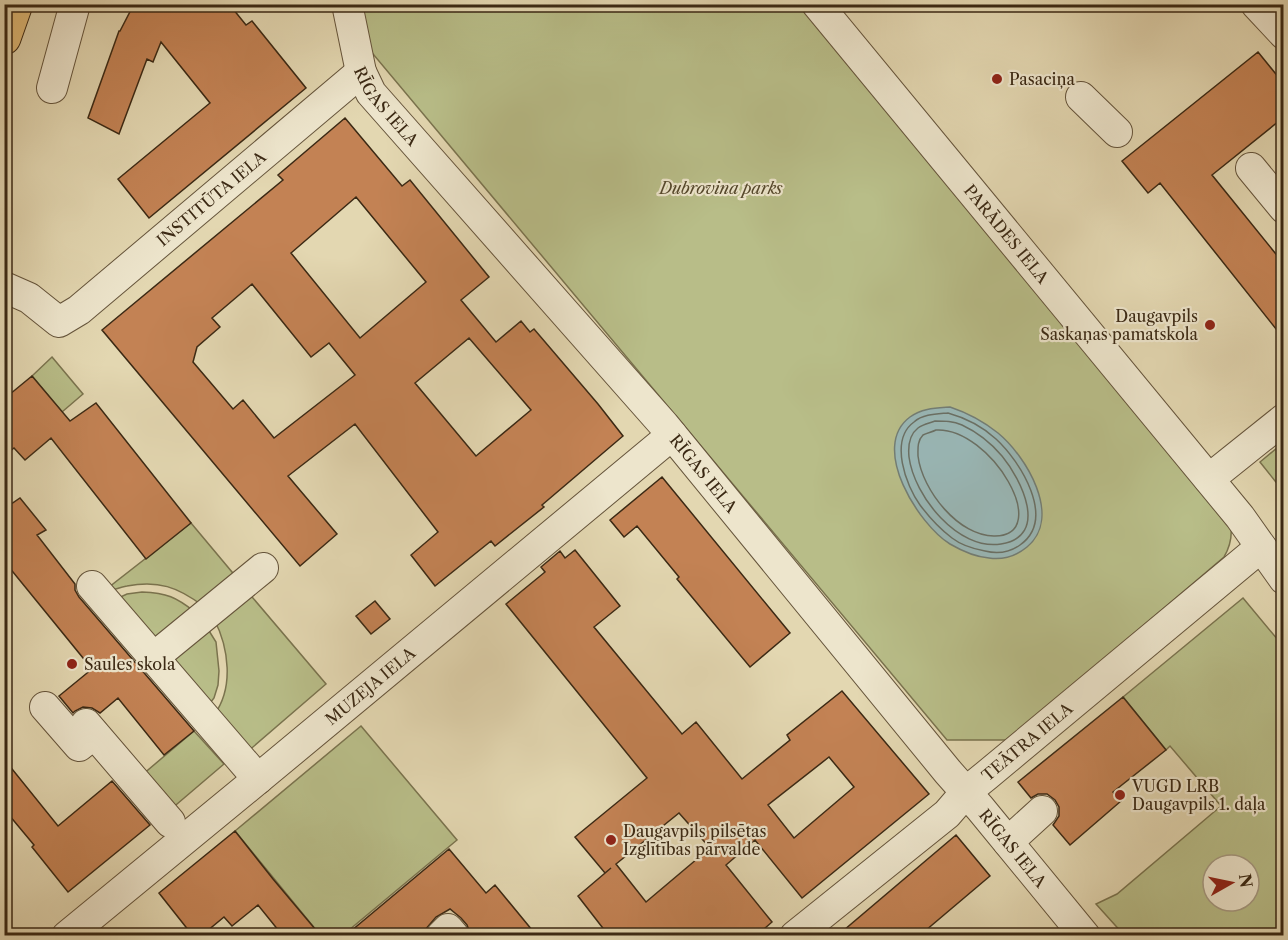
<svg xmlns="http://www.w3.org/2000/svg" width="1288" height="940" font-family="'Libre Caslon Text',serif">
	<rect width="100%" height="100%" fill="#e3d7b1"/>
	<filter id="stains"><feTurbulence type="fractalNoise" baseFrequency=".00333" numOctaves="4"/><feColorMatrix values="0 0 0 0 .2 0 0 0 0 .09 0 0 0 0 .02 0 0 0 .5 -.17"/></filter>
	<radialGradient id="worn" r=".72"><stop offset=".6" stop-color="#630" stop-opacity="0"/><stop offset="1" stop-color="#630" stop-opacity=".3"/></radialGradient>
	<path fill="#b8bd88" stroke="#7a734e" stroke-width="1.5" fill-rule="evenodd" d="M359 5H802L1230 521C1233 534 1231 545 1224 557L1009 740H947L368 48Z
		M52 357 83 394 62 412 32 376Z
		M1283 443V491L1260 462Z
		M191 523 237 578 203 606C178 587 158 580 127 586 118 587 112 592 104 591Z
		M247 591 326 684 246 753 214 715C234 688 229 648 214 619Z
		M142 592C167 593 176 597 195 612L156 640 116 599 127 594Z
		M1243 598 1283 646V935H1124L1096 904 1117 894 1221 806 1170 746 1166 750 1123 697ZM1213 865H1249V901H1213Z
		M206 626 216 642 219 671 218 685 214 698 207 707 173 667 172 653Z
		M361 726 457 840 343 935 321 936 235 831Z
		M194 731 224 764 170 810 142 775Z"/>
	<path fill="#99b7b6" stroke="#737e75" stroke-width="1.5" d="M950 407C968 413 983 421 998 433 1026 456 1063 517 1027 547 1016 556 1003 560 989 558 976 557 962 551 950 544 919 525 869 447 910 417 922 408 936 408 950 407Z"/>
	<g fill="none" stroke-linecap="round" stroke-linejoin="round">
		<path stroke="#6a7065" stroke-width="1.5" d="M948 413C966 418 983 427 996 439 1020 461 1057 519 1020 545 1010 552 997 554 985 551 974 549 961 545 952 538 940 529 929 517 920 505 906 486 889 440 914 422 923 414 937 414 948 413Z
			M935 421C945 421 953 421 962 425 977 432 991 443 1002 456 1021 479 1050 536 1001 544 958 551 914 496 909 457 908 447 909 435 918 428 923 424 930 423 935 421Z
			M936 430C991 427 1054 535 995 536 959 537 922 490 918 456 918 449 917 441 923 435 927 433 932 432 936 430Z"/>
	</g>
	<path fill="#c38254" stroke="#3b2914" stroke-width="1.5" fill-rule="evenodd" d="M134 4H229L246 25 252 21 306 88 149 218 118 179 210 103 161 42 153 62 147 59 119 134 88 118 119 31H120Z
		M1258 52 1284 84V117L1212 175 1284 264V339L1160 183 1148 193 1122 161Z
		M345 118 402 186 410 180 489 277 461 300 496 342 521 321 530 332 534 329 598 404 623 436 542 505 544 507 495 546 491 541 435 586 411 555 438 532 355 424 288 476 337 534 300 566 102 330 283 180 278 175ZM356 197 426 282 360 338 291 253ZM252 284 311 357 329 343 355 375 274 438 243 400 233 409 193 362 197 347 220 327 212 318ZM469 338 531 410 476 456 415 383Z
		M32 376 70 421 96 403 191 523 146 559 51 438 25 460 14 448 4 456V399Z
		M662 477 790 633 750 667 677 579 679 577 637 526 624 537 610 520Z
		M20 498 46 530 37 535 75 584V590L79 597 194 731 164 755 118 698 100 713 92 708 83 707 75 711 73 713 59 696 92 669 4 561V509Z
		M575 550 620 606 594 627 682 734 696 722 742 779 790 740 787 735 842 691 929 794 802 898 755 840 726 865 772 922 756 936H609L578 896 611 868 605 873 575 837 647 778 506 604 545 572 541 567 560 551 565 558ZM829 757 854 787 794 838 768 805ZM679 813 710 848 646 902 616 864Z
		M375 601 390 619 371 634 356 616Z
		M1123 697 1166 750 1113 792 1121 801 1070 845 1053 825 1059 816V807L1055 800 1047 794H1038L1031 798 1018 782Z
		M4 759 58 826 112 781 150 825 68 892 32 847 34 845 4 809Z
		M235 831 273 879 321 936H283L258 905 232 926 224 917 201 936H193L159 893Z
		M956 835 990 876 919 936H837Z
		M449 849 486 893 495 885 537 936H471L467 925 461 918 450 909 436 917 425 930 418 936H345Z"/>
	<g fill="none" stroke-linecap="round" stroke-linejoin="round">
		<g stroke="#65543b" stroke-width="32">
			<g id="minor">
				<path id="s1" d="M347 4 361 72 371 93 664 425 948 772 980 808 1085 936"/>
				<path id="s2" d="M817 4 1240 517 1284 579"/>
				<path d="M1256 4 1284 34"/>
				<path d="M52 88 75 4"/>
				<path d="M1081 97 1117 132"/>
				<path d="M1251 168 1284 208"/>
				<path id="s3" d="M4 287 29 298 59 322 79 310 361 72"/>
				<path d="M1209 479 1284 419"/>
				<path d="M92 586 258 779"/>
				<path d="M153 658 263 568"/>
				<path d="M45 707 79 746 94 734"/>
				<path d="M86 724 170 822"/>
				<path d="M1008 842 1042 811"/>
				<path id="s4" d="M67 936 258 779 672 435"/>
				<path d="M441 936 448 929 454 936"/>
				<path id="s5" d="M795 936 947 814 966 792 987 775 1261 547"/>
			</g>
		</g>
		<g stroke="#3b2914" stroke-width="35">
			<path id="major" d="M4 38 16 4"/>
		</g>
		<use href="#minor" stroke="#ede5cc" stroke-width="30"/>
		<use href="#major" stroke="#e2bc78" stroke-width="33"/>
	</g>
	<g fill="#8f2418" stroke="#ede5cc" stroke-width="2">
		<circle cx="997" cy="79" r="6"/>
		<circle cx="1210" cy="325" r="6"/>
		<circle cx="72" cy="664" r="6"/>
		<circle cx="1120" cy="795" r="6"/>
		<circle cx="611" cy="840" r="6"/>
	</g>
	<g text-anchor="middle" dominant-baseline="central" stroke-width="4.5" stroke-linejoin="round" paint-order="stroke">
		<g font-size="16" fill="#3b2914" stroke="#ede5cc" text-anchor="start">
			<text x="1009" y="79">Pasaciņa</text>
			<text x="1198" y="316" text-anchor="end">Daugavpils<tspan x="1198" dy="18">Saskaņas pamatskola</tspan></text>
			<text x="84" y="664">Saules skola</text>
			<text x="1132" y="786">VUGD LRB<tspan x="1132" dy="18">Daugavpils 1. daļa</tspan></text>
			<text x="623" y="831">Daugavpils pilsētas<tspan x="623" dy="18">Izglītības pārvalde</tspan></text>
		</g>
		<g font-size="16" fill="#3b2914" stroke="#ede5cc">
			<text stroke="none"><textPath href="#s1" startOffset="112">RĪGAS IELA</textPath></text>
			<text stroke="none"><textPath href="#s3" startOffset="262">INSTITŪTA IELA</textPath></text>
			<text stroke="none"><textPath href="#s2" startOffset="298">PARĀDES IELA</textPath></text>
			<text stroke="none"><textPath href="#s1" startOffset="598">RĪGAS IELA</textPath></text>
			<text stroke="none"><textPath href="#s4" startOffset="393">MUZEJA IELA</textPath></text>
			<text stroke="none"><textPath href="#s5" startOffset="303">TEĀTRA IELA</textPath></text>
			<text stroke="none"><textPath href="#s1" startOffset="1084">RĪGAS IELA</textPath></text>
		</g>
		<g font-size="16" font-style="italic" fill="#54472b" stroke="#ede5cc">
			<text x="721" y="188">Dubrovina parks</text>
		</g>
	</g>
	<rect width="1288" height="940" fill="none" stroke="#e3d7b1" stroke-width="24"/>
	<rect x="6" y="6" width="1276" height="928" fill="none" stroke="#3b2914" stroke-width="3"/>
	<rect x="12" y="12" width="1264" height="916" fill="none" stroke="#3b2914" stroke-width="1.5"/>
	<g transform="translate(1231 883) rotate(81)"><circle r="28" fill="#ede5cc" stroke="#a69a82" stroke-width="1.5"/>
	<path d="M0-4.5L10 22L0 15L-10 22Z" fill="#8f2418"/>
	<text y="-9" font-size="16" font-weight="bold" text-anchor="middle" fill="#3b2914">N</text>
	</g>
	<rect width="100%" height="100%" filter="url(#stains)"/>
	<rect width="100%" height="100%" fill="url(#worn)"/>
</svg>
